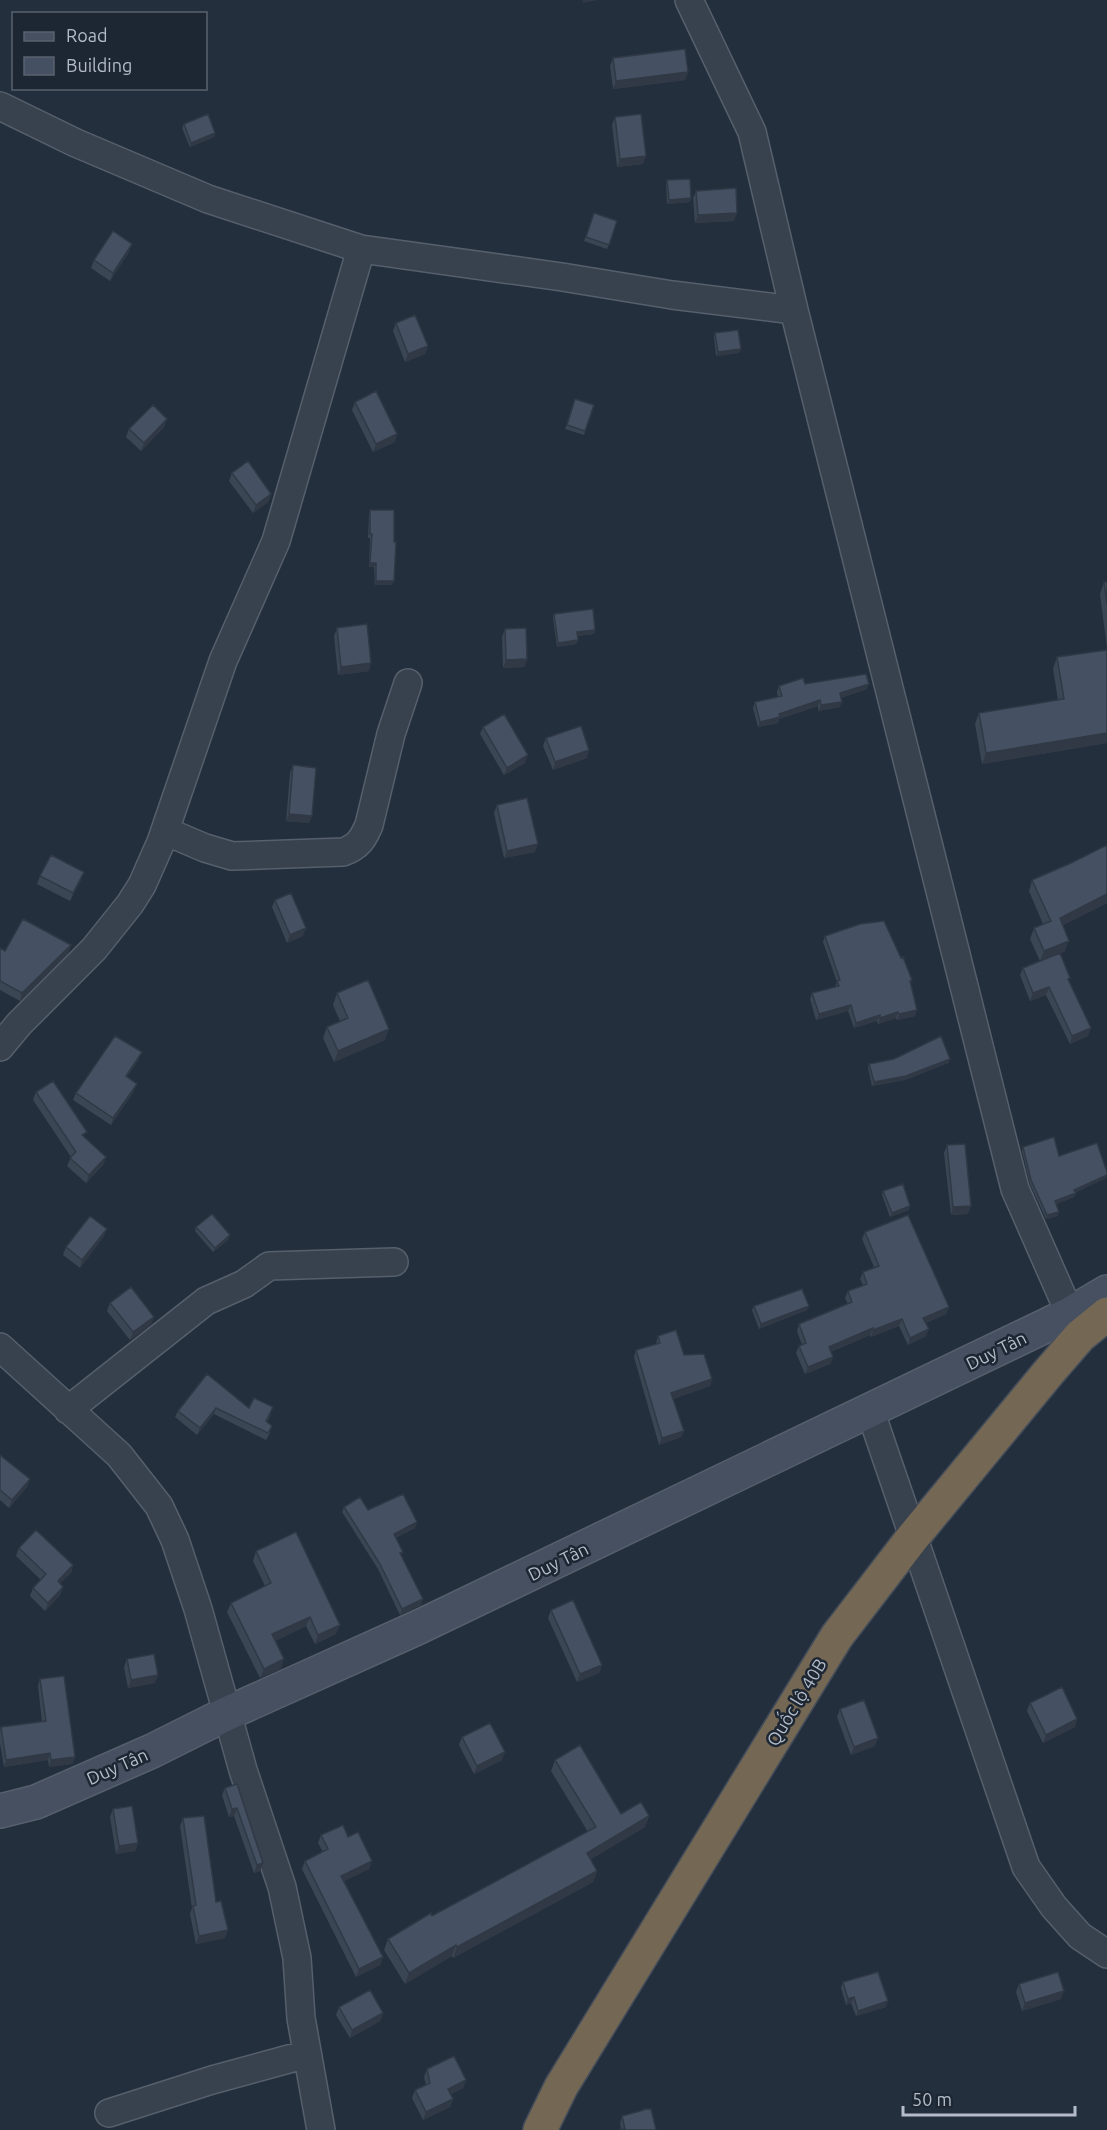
<svg xmlns="http://www.w3.org/2000/svg" width="1107" height="2130" font-family="Ubuntu,sans-serif">
	<rect width="100%" height="100%" fill="#242f3e"/>
	<g fill="none" stroke-linecap="round" stroke-linejoin="round">
		<g stroke="#565f6c" stroke-width="30">
			<path id="street" d="M689 0 752 132 794 310 1015 1189 1070 1314
				M0 106 76 143 208 199 361 249 562 277 672 295 794 310
				M165 831 205 848 232 856 343 852C358 847 363 839 369 825L391 734 408 683
				M0 1047 19 1024 94 949 130 904 142 885 161 842 223 661 276 541 361 249
				M0 1347 119 1455 159 1506 175 1540 198 1609 243 1770 282 1887 297 1958 301 2018 321 2130
				M68 1410 206 1301 244 1284 269 1266 394 1262
				M870 1410 1026 1867 1054 1907 1080 1936 1107 1954
				M109 2113 212 2080 307 2054"/>
		</g>
		<g stroke="#565f6c" stroke-width="36">
			<path id="secondary" d="M0 1811 36 1802 152 1751 226 1714 419 1627 1070 1314 1107 1292"/>
		</g>
		<g stroke="#434c59" stroke-width="36">
			<path id="highway" d="M540 2130 561 2087 837 1636 913 1537 1048 1373 1080 1336 1107 1314"/>
		</g>
		<use href="#street" stroke="#38414e" stroke-width="27"/>
		<use href="#secondary" stroke="#465061" stroke-width="33"/>
		<use href="#highway" stroke="#746855" stroke-width="33"/>
	</g>
	<path fill="#3b4654" d="M613 58 688 72 685 80 613 89 610 66Z
		M615 117 643 164 617 167 612 125Z
		M184 124 215 133 214 137 190 147 182 128Z
		M667 180 691 198 690 202 667 204 666 184Z
		M696 191 734 221 695 223 693 198Z
		M594 213 617 221 607 249 584 241Z
		M129 252 110 281 91 268 94 260Z
		M396 323 428 346 425 354 405 362 393 331Z
		M715 333 739 353 716 356 714 337Z
		M575 399 594 405 584 435 565 429Z
		M355 402 395 442 373 452 352 410Z
		M164 427 141 451 126 437 129 429Z
		M232 473 271 494 268 502 253 513 229 481Z
		M370 510 392 585H375L374 567H369L370 538H368L369 514Z
		M1104 582H1107V648L1100 594Z
		M554 614 595 630 594 634 577 636 578 640 576 644 557 647 553 618Z
		M337 628 369 671 338 675 334 636Z
		M505 629 527 659 524 667 503 668 502 637Z
		M1057 657 1107 743 982 764 975 724 979 713 1058 700 1053 669Z
		M805 684 867 689 841 698 840 707 818 711V706L779 719 778 723 758 727 753 708 755 702 778 697 777 692 779 686Z
		M483 727 525 763 504 775 480 734Z
		M546 738 587 758 553 770 543 746Z
		M293 765 312 816 309 823 286 821 290 773Z
		M497 805 535 852 504 858 494 813Z
		M40 876 81 880 70 901 37 884Z
		M1032 880 1107 903 1063 925 1065 951 1060 954 1069 981 1088 1036 1070 1044 1046 995 1030 1001 1020 975 1023 968 1040 961 1030 939 1034 928 1043 924 1029 891Z
		M275 900 303 936 287 943 272 907Z
		M825 936 912 980 910 984 915 1016 897 1020 896 1018 878 1024 877 1021 854 1028 848 1011 816 1020 810 999 812 993 835 987 837 982 823 942Z
		M71 945 68 953 20 1001 0 990V948L5 951Z
		M337 993 385 1040 334 1062 323 1038 327 1027 340 1021 333 1005Z
		M139 1059 127 1077 134 1091 111 1125 73 1100 76 1093Z
		M950 1059 948 1063 905 1080 872 1086 868 1068 869 1064Z
		M36 1092 106 1157 103 1165 86 1183 67 1166 71 1157 33 1100Z
		M947 1145 968 1214 951 1215 944 1153Z
		M1023 1147 1059 1156 1106 1178 1076 1192 1074 1197 1056 1204 1058 1216 1046 1219 1030 1184 1022 1151Z
		M883 1191 909 1210 890 1217 882 1195Z
		M196 1227 229 1239 213 1252 195 1231Z
		M865 1232 949 1307 946 1314 926 1323V1336L908 1345 899 1326 871 1337 870 1335 831 1352 833 1357 830 1364 805 1374 796 1353 799 1346 802 1345 797 1331 799 1324 848 1304 845 1298 848 1291 863 1285 860 1279 863 1272 874 1267 862 1239Z
		M104 1236 80 1268 63 1255 66 1247Z
		M110 1303 151 1325 130 1340 107 1311Z
		M754 1306H809L807 1310 759 1329 752 1310Z
		M658 1336 684 1355 712 1379 710 1386 673 1399 684 1431 681 1437 659 1445 634 1357 636 1350 656 1344Z
		M207 1374 249 1408 271 1414 267 1422 270 1433 266 1440 214 1414 197 1435 175 1417 178 1411Z
		M0 1455 30 1479 27 1487 9 1508 0 1500Z
		M344 1507 368 1510 415 1528 395 1538 403 1552 401 1555 421 1605 400 1615 378 1569 342 1512Z
		M19 1548 73 1565 71 1573 60 1583 63 1587 60 1595 45 1611 30 1596 33 1588 41 1580 16 1556Z
		M256 1551 336 1634 315 1644 306 1626 275 1641 281 1669 260 1678 227 1612 231 1603 265 1586 253 1561Z
		M551 1610 602 1665 599 1673 577 1682 548 1618Z
		M127 1659 155 1683 128 1688 124 1667Z
		M40 1679 75 1757 72 1764 49 1767 48 1760 4 1767 0 1743V1731L1 1727 42 1722 38 1686Z
		M1030 1703 1075 1727 1043 1743 1027 1711Z
		M840 1709 875 1746 851 1755 837 1717Z
		M462 1737 502 1760 474 1774 459 1745Z
		M555 1760 621 1814 649 1816 645 1827 591 1859 597 1871 593 1882 453 1958 452 1956 405 1984 384 1950 388 1939 588 1832 551 1771Z
		M237 1784 263 1863 260 1871 254 1873 234 1816 229 1817 222 1795 225 1788Z
		M113 1809 138 1843 135 1851 116 1854 110 1817Z
		M183 1818 216 1902 225 1938 196 1944 190 1914 192 1908 180 1826Z
		M321 1835 348 1837 372 1861 369 1869 344 1881 383 1957 380 1965 356 1977 302 1869 305 1861 323 1852 318 1843Z
		M843 1982 886 2007 856 2016 851 2003 846 2005 841 1988Z
		M1019 1984 1061 1999 1022 2011 1016 1992Z
		M339 2007 383 2013 380 2021 350 2038 336 2015Z
		M427 2069 466 2080 463 2088 451 2094 453 2099 450 2107 423 2120 412 2098 415 2090 426 2085 424 2077Z
		M644 2109 656 2130 621 2129 620 2123 622 2116 643 2111Z"/>
	<path fill="#303945" d="M583 0H599L582 3Z
		M688 72 685 80 613 89 616 81Z
		M215 133 214 137 190 147 191 143Z
		M646 156 643 164 617 167 620 159Z
		M691 198 690 202 667 204 669 200Z
		M737 213 734 221 695 223 698 215Z
		M132 244 129 252 110 281 113 273Z
		M428 346 425 354 405 362 408 354Z
		M741 349 739 353 716 356 718 352Z
		M167 419 164 427 141 451 144 443Z
		M397 434 395 442 373 452 376 444Z
		M271 494 268 502 253 513 256 505Z
		M370 563H376L374 567H369Z
		M376 581H394L392 585H375Z
		M595 630 594 634 575 636 577 632Z
		M578 640 576 644 557 647 558 643Z
		M527 659 524 667 503 668 506 660Z
		M371 663 369 671 338 675 341 667Z
		M869 684 867 689 838 699 840 693Z
		M820 700 818 706 779 719 778 723 758 727 760 722 779 714Z
		M842 702 840 707 818 711 821 705Z
		M1107 733V743L982 764 986 753Z
		M589 750 587 758 553 770 555 762Z
		M528 755 525 763 504 775 507 768Z
		M289 814 312 816 309 823 286 821Z
		M538 844 535 852 504 858 507 851Z
		M84 872 81 880 70 901 73 893Z
		M1107 894V903L1056 929 1060 918Z
		M306 928 303 936 287 943 290 935Z
		M1069 941 1065 951 1040 962 1044 951Z
		M71 945 68 953 20 1001 22 993Z
		M1049 987 1046 995 1030 1001 1033 993Z
		M851 1005 848 1011 816 1020 819 1014Z
		M917 1010 915 1016 897 1020 899 1014Z
		M898 1012 896 1018 878 1024 880 1018Z
		M880 1015 877 1021 854 1028 856 1023Z
		M1091 1028 1088 1036 1070 1044 1072 1036Z
		M389 1029 385 1040 334 1062 338 1051Z
		M142 1052 139 1059 123 1083 126 1076Z
		M950 1059 948 1063 905 1080 872 1086 874 1082Z
		M137 1084 134 1091 111 1125 113 1118Z
		M106 1157 103 1165 86 1183 89 1175Z
		M1107 1175 1106 1178 1073 1194 1074 1190Z
		M1076 1193 1074 1197 1054 1205 1055 1201Z
		M910 1206 909 1210 890 1217 892 1213Z
		M971 1206 968 1214 951 1215 953 1207Z
		M1059 1212 1058 1216 1046 1219 1047 1215Z
		M107 1229 104 1236 80 1268 82 1260Z
		M230 1235 229 1239 213 1252 215 1248Z
		M809 1306 807 1310 759 1329 761 1324Z
		M949 1307 946 1314 921 1325 923 1318Z
		M154 1317 151 1325 130 1340 133 1332Z
		M902 1319 899 1326 871 1337 873 1330Z
		M873 1328 870 1335 826 1354 829 1347Z
		M929 1329 926 1336 908 1345 910 1338Z
		M833 1357 830 1364 805 1374 808 1367Z
		M712 1379 710 1386 669 1400 671 1393Z
		M216 1408 214 1414 197 1435 200 1428Z
		M684 1431 681 1437 659 1445 662 1438Z
		M30 1479 27 1487 9 1508 12 1500Z
		M417 1522 415 1528 392 1539 394 1534Z
		M73 1565 71 1573 55 1589 58 1581Z
		M63 1587 60 1595 45 1611 48 1603Z
		M423 1599 421 1605 400 1615 402 1609Z
		M310 1617 306 1626 268 1644 272 1634Z
		M340 1625 336 1634 315 1644 318 1635Z
		M284 1659 281 1669 260 1678 264 1669Z
		M602 1665 599 1673 577 1682 580 1674Z
		M158 1675 155 1683 128 1688 131 1680Z
		M1077 1719 1075 1727 1043 1743 1046 1735Z
		M878 1738 875 1746 851 1755 854 1747Z
		M505 1752 502 1760 474 1774 477 1766Z
		M50 1753 48 1760 4 1767 6 1760Z
		M75 1757 72 1764 49 1767 51 1760Z
		M237 1808 234 1816 229 1817 232 1809Z
		M649 1816 645 1827 583 1864 587 1853Z
		M138 1843 135 1851 116 1854 119 1846Z
		M372 1861 369 1869 338 1884 341 1876Z
		M263 1863 260 1871 254 1873 257 1865Z
		M597 1871 593 1882 453 1958 457 1947Z
		M228 1930 225 1938 196 1944 199 1936Z
		M456 1945 452 1956 405 1984 409 1973Z
		M383 1957 380 1965 356 1977 359 1969Z
		M1064 1991 1061 1999 1022 2011 1025 2003Z
		M854 1997 851 2003 846 2005 848 1999Z
		M888 2001 886 2007 856 2016 858 2011Z
		M383 2013 380 2021 350 2038 352 2030Z
		M466 2080 463 2088 446 2097 448 2089Z
		M453 2099 450 2107 423 2120 426 2112Z"/>
	<path fill="#455162" stroke="#303945" stroke-width="1.5" d="M685 49 688 72 616 81 613 58Z
		M208 114 215 133 191 143 184 124Z
		M641 114 646 156 620 159 615 117Z
		M690 179 691 198 669 200 667 180Z
		M736 188 737 213 698 215 696 191Z
		M594 213 617 221 609 245 586 237Z
		M113 231 132 244 113 273 94 260Z
		M415 315 428 346 408 354 396 323Z
		M738 330 741 349 718 352 715 333Z
		M376 391 397 434 376 444 355 402Z
		M575 399 594 405 585 431 567 425Z
		M153 405 167 419 144 443 129 429Z
		M248 461 271 494 256 505 232 473Z
		M370 510H394V542H396L394 581H376V563H370L372 534H370Z
		M1104 582H1107V605Z
		M593 609 595 630 577 632 578 640 558 643 554 614Z
		M367 624 371 663 341 667 337 628Z
		M526 628 527 659 506 660 505 629Z
		M1107 650V733L986 753 979 713 1064 699 1057 657Z
		M866 674 869 684 840 693 842 702 821 705 820 700 779 714 780 717 760 722 755 702 782 696 779 686 803 678 805 684Z
		M504 714 528 755 507 768 483 727Z
		M581 726 589 750 555 762 546 738Z
		M293 765 316 768 312 816 289 814Z
		M527 798 538 844 507 851 497 805Z
		M1107 845V894L1060 918 1069 941 1044 951 1034 928 1051 921 1032 880 1071 863Z
		M51 855 84 872 73 893 40 876Z
		M291 893 306 928 290 935 275 900Z
		M23 919 71 945 22 993 0 981V948L5 951Z
		M884 921 901 958 903 957 912 980 910 981 917 1010 899 1014 898 1012 880 1018V1015L856 1023 851 1005 819 1014 812 993 839 986 837 981 840 980 825 936 860 924Z
		M1060 953 1070 978 1068 979 1091 1028 1072 1036 1049 987 1033 993 1023 968Z
		M368 980 389 1029 338 1051 327 1027 348 1018 337 993Z
		M115 1036 142 1052 126 1076 137 1084 113 1118 76 1093Z
		M941 1036 950 1059 906 1076 874 1082 869 1064 894 1059Z
		M53 1081 87 1132 82 1135 106 1157 89 1175 70 1158 76 1152 36 1092Z
		M1054 1137 1059 1156 1097 1143 1107 1172V1175L1074 1190 1076 1193 1055 1201 1059 1212 1047 1215 1031 1180 1023 1147Z
		M965 1144 971 1206 953 1207 947 1145Z
		M903 1184 910 1206 892 1213 883 1191Z
		M212 1214 230 1235 215 1248 196 1227Z
		M908 1215 949 1307 923 1318 929 1329 910 1338 902 1319 873 1330V1328L829 1347 833 1357 808 1367 799 1346 806 1343 799 1324 852 1302 848 1291 867 1284 863 1272 879 1266 865 1232Z
		M90 1216 107 1229 82 1260 66 1247Z
		M131 1287 154 1317 133 1332 110 1303Z
		M802 1289 809 1306 761 1324 754 1306Z
		M676 1330 684 1355 704 1354 712 1379 671 1393 684 1431 662 1438 636 1350 660 1343 658 1336Z
		M207 1374 249 1408 254 1398 273 1407 266 1421 272 1426 268 1433 216 1408 200 1428 178 1411Z
		M0 1455 30 1479 12 1500 0 1490Z
		M403 1494 417 1522 394 1534 403 1552 400 1553 423 1599 402 1609 380 1564 344 1507 360 1497 368 1510Z
		M36 1530 73 1565 58 1581 63 1587 48 1603 33 1588 46 1574 19 1548Z
		M296 1532 340 1625 318 1635 310 1617 272 1634 284 1659 264 1669 231 1603 271 1583 256 1551Z
		M573 1600 602 1665 580 1674 551 1610Z
		M154 1654 158 1675 131 1680 127 1659Z
		M64 1676 75 1757 51 1760 50 1753 6 1760 1 1727 46 1721 40 1679Z
		M1062 1687 1077 1719 1046 1735 1030 1703Z
		M864 1700 878 1738 854 1747 840 1709Z
		M490 1723 505 1752 477 1766 462 1737Z
		M580 1745 621 1814 641 1802 649 1816 587 1853 597 1871 457 1947 456 1945 409 1973 388 1939 431 1913 432 1916 596 1827 555 1760Z
		M237 1784 263 1863 257 1865 237 1808 232 1809 225 1788Z
		M132 1806 138 1843 119 1846 113 1809Z
		M204 1816 216 1902 221 1901 228 1930 199 1936 193 1906 196 1905 183 1818Z
		M343 1825 348 1837 358 1832 372 1861 341 1876 383 1957 359 1969 305 1861 328 1849 321 1835Z
		M878 1972 888 2001 858 2011 854 1997 848 1999 843 1982Z
		M1058 1972 1064 1991 1025 2003 1019 1984Z
		M370 1990 383 2013 352 2030 339 2007Z
		M454 2056 466 2080 448 2089 453 2099 426 2112 415 2090 430 2083 427 2069Z
		M644 2109H651L656 2130H619L625 2129 622 2116 644 2110Z"/>
	<g text-anchor="middle" dominant-baseline="central" stroke-width="5" stroke-linejoin="round" paint-order="stroke">
		<g font-size="18" fill="#b4bcc9" stroke="#1d2633">
			<text transform="translate(996 1350) rotate(-26)">Duy Tân</text>
			<text transform="translate(558 1561) rotate(-26)">Duy Tân</text>
			<text transform="translate(796 1702) rotate(-59)">Quốc lộ 40B</text>
			<text transform="translate(117 1766) rotate(-24)">Duy Tân</text>
		</g>
	</g>
	<rect x="12" y="12" width="195" height="78" fill="#1d2633" stroke="#59626f" stroke-width="1.5"/>
	<rect x="24" y="32" width="30" height="9" fill="#465061" stroke="#59626f" stroke-width="1.5"/>
	<text x="66" y="42" font-size="18" fill="#b4bcc9">Road</text>
	<rect x="24" y="57" width="30" height="18" fill="#455162" stroke="#59626f" stroke-width="1.5"/>
	<text x="66" y="72" font-size="18" fill="#b4bcc9">Building</text>
	<path d="M903 2106v9h172v-9" fill="none" stroke="#b4bcc9" stroke-width="3"/>
	<text x="912" y="2106" font-size="18" fill="#b4bcc9" stroke="#1d2633" stroke-width="4.5" paint-order="stroke">50 m</text>
</svg>
